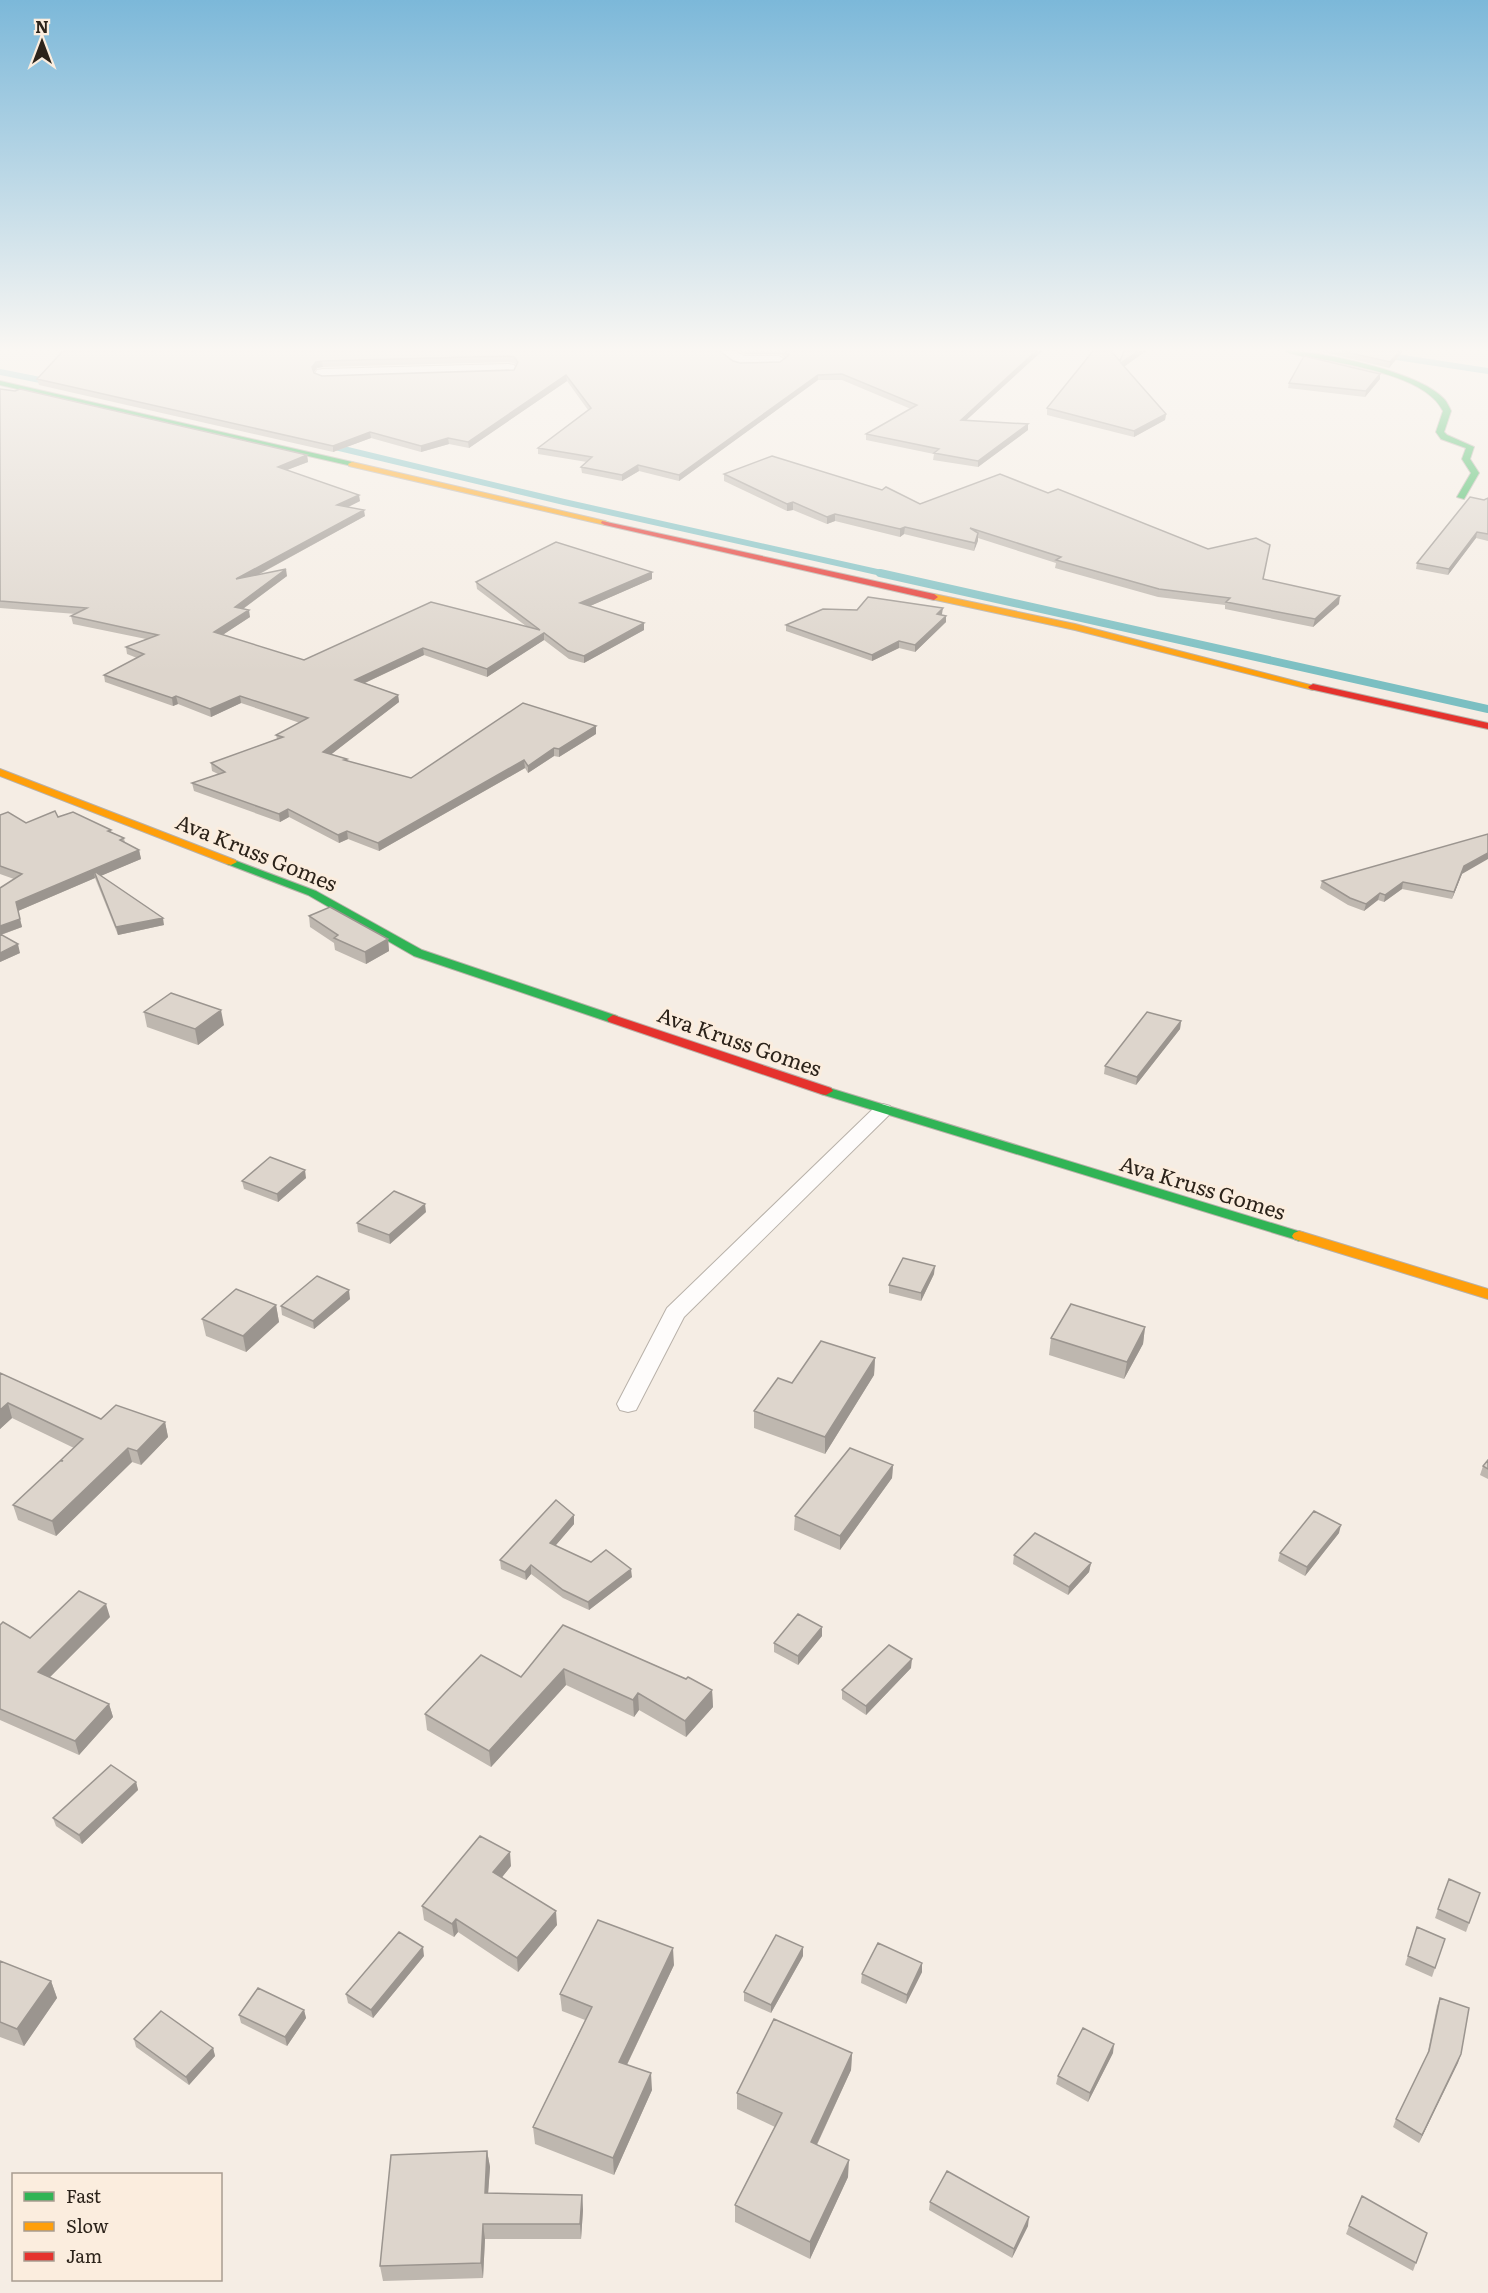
<svg xmlns="http://www.w3.org/2000/svg" width="1488" height="2293" font-family="Literata,serif">
	<rect width="100%" height="100%" fill="#f5ede4"/>
	<g fill="none" stroke-linecap="round" stroke-linejoin="round">
		<path stroke="#7bbfc2" stroke-width="6" d="M1357 351 1488 371
			M0 372 50 382
			M331 446 564 502 886 574"/>
		<path stroke="#7bbfc2" stroke-width="8" d="M880 573 1488 709"/>
		<g stroke="#b8b1a9" stroke-width="2">
			<path id="lane" d="M883 1104 890 1106 893 1110 890 1114 684 1317 636 1410 628 1412 620 1410 617 1404 667 1308 876 1106Z"/>
		</g>
		<g stroke="#b8b1a9" stroke-width="2">
			<path id="street" d="M716 351H735L744 356H779L787 361 779 366H740L734 365Z
				M508 364 514 365 516 369 514 373 323 379 317 378 315 374 317 370 323 369Z"/>
		</g>
		<g stroke="#b8b1a9" stroke-width="2">
			<path id="fast" d="M1285 351C1321 351 1420 372 1444 399 1447 402 1449 407 1451 411L1444 432 1447 435 1474 447 1470 459 1479 473 1464 499 1457 497 1471 473 1462 459 1466 448 1441 439 1436 432 1443 411C1427 377 1355 366 1321 359 1310 357 1294 356 1285 351Z
				M0 381 352 462 356 464 352 466 0 385Z
				M231 859 316 891 422 950 617 1016 619 1019 617 1022H609L414 956 308 895 227 864V860Z
				M826 1087 1304 1233 1306 1236 1299 1241 1294 1239 821 1094 819 1091Z"/>
		</g>
		<g stroke="#b8b1a9" stroke-width="2">
			<path id="slow" d="M352 462 605 521 609 523 605 525 349 466 348 464Z
				M934 594 1075 624 1318 687 1313 690 1075 630 931 599V595Z
				M0 769 235 860 237 862 231 865 227 864 0 776Z
				M1299 1231 1488 1289V1299L1294 1239 1292 1236 1294 1233Z"/>
		</g>
		<g stroke="#b8b1a9" stroke-width="2">
			<path id="jam" d="M602 521 934 594 938 597 934 600 605 525 601 523Z
				M1313 684 1488 723V729L1310 689 1308 687Z
				M613 1015 831 1088 833 1091 826 1095 821 1094 609 1022 607 1019Z"/>
		</g>
		<use href="#lane" fill="#fefcfb" fill-rule="evenodd"/>
		<use href="#street" fill="#fefcfb" fill-rule="evenodd"/>
		<use href="#fast" fill="#30b455" fill-rule="evenodd"/>
		<use href="#slow" fill="#ff9f0a" fill-rule="evenodd"/>
		<use href="#jam" fill="#e5322d" fill-rule="evenodd"/>
	</g>
	<path fill="#beb7af" fill-rule="evenodd" d="M63 351H720L733 361 740 363 780 362 786 358 780 354H745L739 351H1042L966 420 1028 430 978 467 933 460 934 454 866 440V434L911 409 842 380H818L679 481 639 471 622 481 582 473 581 467 587 462 538 454V448L588 410 567 381 469 448 449 444 421 452 371 438 333 452 39 385 37 379ZM508 362 514 363 516 365 514 370 322 376 314 373V372L317 368 323 367Z
		M1124 351H1146L1124 366 1166 414 1165 420 1134 437 1047 415V408L1120 361Z
		M1319 351H1403L1389 368Z
		M1380 374V379L1365 397 1288 388 1289 383Z
		M0 389 307 455 308 462 287 470 360 501 348 507 365 516 258 575 287 576 243 609 250 617 222 635 304 660 526 626 477 589 476 582 652 572V579L590 606 644 630 584 663 569 659 544 640 487 677 424 655 365 683 398 695 399 702 331 754 347 759 348 761 411 778 596 734 559 757 554 756 528 773 525 768 379 851 348 839 339 843 289 817 280 822 194 791 192 783 218 774 212 771 211 763 277 739 276 735 300 723 241 703 211 717 178 704 173 706 105 682 104 675 137 658 127 654 126 647 146 639 73 624 71 616 76 614 0 608Z
		M724 474 920 504 1264 579 1339 604 1313 627 1225 609V605L1158 597 1055 568 1056 563 978 538 974 551 904 534 900 537 835 521 827 524 793 510 787 511 724 481Z
		M1488 498V541L1476 538 1448 575 1416 569 1417 563 1484 500Z
		M942 614V615L946 622 915 652 899 648 872 661 786 631V625Z
		M0 815 26 823 58 817 111 830V832L124 838 125 843 139 850 141 859 100 876 164 925 118 935 95 878 18 911 22 927 1 935 20 953 0 962V888L14 879 0 874Z
		M1462 874 1452 899 1402 889 1384 902 1378 900 1364 911 1348 905 1320 888 1322 881Z
		M309 916 388 939 389 951 366 964 335 950 334 943 310 927Z
		M144 1012 224 1025 198 1045 147 1027Z
		M1181 1021 1180 1029 1136 1085 1104 1074 1105 1066Z
		M306 1178 278 1202 244 1189 242 1181Z
		M426 1212 390 1244 358 1232 357 1223Z
		M934 1274 921 1301 889 1293V1285Z
		M350 1299 314 1329 282 1315 281 1306Z
		M276 1305 279 1322 246 1352 206 1336 202 1319Z
		M1145 1327 1143 1344 1124 1379 1049 1355 1051 1338Z
		M875 1358 874 1375 825 1454 754 1428V1411L792 1383Z
		M0 1373 101 1419 165 1422 168 1437 141 1465 132 1462 56 1536 18 1520 13 1505 62 1461 61 1460 74 1448 12 1418 0 1429Z
		M1488 1460V1479L1480 1475 1483 1466Z
		M893 1465 892 1478 840 1550 794 1530 795 1516Z
		M574 1515V1524L555 1546 591 1562 632 1577 589 1610 563 1598 531 1574 526 1580 501 1569 500 1560Z
		M1339 1533 1305 1576 1278 1561 1280 1553Z
		M1014 1555 1091 1563 1089 1572 1068 1595 1013 1564Z
		M110 1617 50 1677 109 1704 113 1717 79 1755 0 1720V1625L30 1638Z
		M563 1625 712 1690 713 1707 686 1737 639 1710 634 1717 566 1685 491 1767 427 1730 425 1714 521 1677Z
		M822 1636 798 1665 774 1652V1643Z
		M911 1668 866 1715 842 1699V1690Z
		M136 1782 138 1790 82 1844 56 1826 53 1818Z
		M511 1866 502 1877 557 1925 518 1972 458 1932 454 1937 424 1920 422 1906Z
		M1480 1893 1466 1932 1435 1918 1438 1909Z
		M1417 1927 1445 1939 1432 1977 1405 1965Z
		M424 1956 373 2018 348 2003 346 1994Z
		M803 1956 771 2013 744 2001V1992Z
		M0 1961 51 1981 57 1998 24 2046 0 2037Z
		M674 1965 627 2065 652 2090 614 2175 535 2144 533 2127 585 2020 562 2011 560 1994Z
		M922 1972 906 2004 861 1983 862 1974Z
		M1440 1998 1461 2054 1419 2143 1393 2127 1396 2119 1427 2056 1437 2006Z
		M304 2010 306 2018 287 2046 241 2023 239 2015Z
		M134 2039 213 2048 215 2056 189 2085 136 2047Z
		M852 2053 851 2070 817 2145 848 2177 810 2259 735 2222V2205L775 2127 737 2109V2093Z
		M1113 2053 1088 2102 1056 2084 1058 2076Z
		M487 2151 490 2167 488 2193 582 2195 583 2210 581 2239H485L483 2278 383 2281 380 2266Z
		M930 2202 1028 2226 1012 2258 929 2210Z
		M1349 2226 1427 2233 1413 2271 1346 2234Z"/>
	<path fill="#9b958f" d="M1036 351H1042L960 426 961 420Z
		M1138 351H1146L1121 369V363Z
		M1400 351H1403L1389 368 1390 362Z
		M322 361 323 367 317 368 313 373 312 367 316 362Z
		M1380 374V379L1365 397 1366 391Z
		M566 375 567 381 469 448 468 442Z
		M818 375V380L679 481V475Z
		M1166 414 1165 420 1134 437V431Z
		M1028 424V430L978 467V461Z
		M370 432 371 438 333 452V446Z
		M448 438 449 444 421 452V446Z
		M307 455 308 462 279 473 278 467Z
		M638 465 639 471 622 481V475Z
		M359 495 360 501 338 512 337 505Z
		M793 502V510L787 511V504Z
		M364 510 365 516 237 586 236 579Z
		M835 514V521L827 524V517Z
		M905 527 904 534 900 537V529Z
		M1477 532 1476 538 1448 575 1449 569Z
		M978 533V541L974 551 975 543Z
		M286 569 287 576 236 614 235 607Z
		M652 572V579L581 610 580 603Z
		M1340 596 1339 604 1313 627 1315 619Z
		M943 608 942 614 936 620 937 614Z
		M249 610 250 617 215 640 214 632Z
		M946 616V622L915 652V645Z
		M644 623V630L584 663V656Z
		M544 633V640L487 677V669Z
		M899 641V648L872 661V655Z
		M423 648 424 655 356 687 355 680Z
		M398 695 399 702 324 760 323 752Z
		M176 696 178 704 173 706 172 698Z
		M240 696 241 703 211 717 210 709Z
		M596 726V734L559 757V749Z
		M554 748V756L528 773V766Z
		M524 760 525 768 379 851 378 843Z
		M288 809 289 817 280 822 279 814Z
		M347 831 348 839 339 843 338 835Z
		M139 850 141 859 96 878 94 871 95 878 18 911 16 902Z
		M1488 853V859L1462 874 1452 899 1454 892 1464 866Z
		M1403 882 1402 889 1384 902 1385 895Z
		M1380 893 1378 900 1364 911 1366 904Z
		M163 918 164 925 118 935 116 927Z
		M20 919 22 927 0 935V926Z
		M388 939 389 951 366 964 365 952Z
		M18 944 20 953 0 962V953Z
		M221 1010 224 1025 198 1045 195 1029Z
		M1181 1021 1180 1029 1136 1085 1137 1077Z
		M305 1170 306 1178 278 1202 277 1194Z
		M425 1204 426 1212 390 1244 389 1235Z
		M935 1266 934 1274 921 1301V1293Z
		M349 1290 350 1299 314 1329 313 1321Z
		M276 1305 279 1322 246 1352 243 1336Z
		M1145 1327 1143 1344 1124 1379 1127 1362Z
		M875 1358 874 1375 825 1454V1437Z
		M8 1403 12 1418 0 1429V1410Z
		M165 1422 168 1437 141 1465 137 1451Z
		M128 1448 132 1462 56 1536 52 1521Z
		M893 1465 892 1478 840 1550V1536Z
		M574 1515V1524L550 1552V1543Z
		M1341 1525 1339 1533 1305 1576 1307 1567Z
		M1091 1563 1089 1572 1068 1595 1069 1587Z
		M531 1565V1574L526 1580 525 1572Z
		M631 1569 632 1577 589 1610 588 1602Z
		M106 1604 110 1617 42 1685 38 1672Z
		M822 1627V1636L798 1665V1656Z
		M912 1659 911 1668 866 1715V1706Z
		M564 1669 566 1685 491 1767 489 1751Z
		M712 1690 713 1707 686 1737 685 1721Z
		M638 1693 639 1710 634 1717 633 1700Z
		M109 1704 113 1717 79 1755 75 1741Z
		M136 1782 138 1790 82 1844 79 1835Z
		M510 1852 511 1866 495 1886 493 1872Z
		M556 1911 557 1925 518 1972 517 1958Z
		M456 1919 458 1932 454 1937 452 1924Z
		M423 1947 424 1956 373 2018 371 2010Z
		M803 1947V1956L771 2013V2005Z
		M673 1948 674 1965 620 2079 619 2062Z
		M922 1963V1972L906 2004 907 1995Z
		M51 1981 57 1998 24 2046 17 2029Z
		M304 2010 306 2018 287 2046 285 2037Z
		M1114 2044 1113 2053 1088 2102 1090 2093Z
		M213 2048 215 2056 189 2085 186 2077Z
		M852 2053 851 2070 810 2159 811 2142Z
		M1461 2054 1458 2063 1419 2143 1422 2135Z
		M651 2073 652 2090 614 2175 613 2158Z
		M487 2151 490 2167 487 2209 485 2193Z
		M849 2160 848 2177 810 2259V2242Z
		M582 2195 583 2210 581 2239 580 2224Z
		M1029 2217 1028 2226 1012 2258 1014 2249Z
		M483 2224 485 2239 483 2278 481 2263Z"/>
	<path fill="#ddd5cc" stroke="#9b958f" stroke-width="1.5" fill-rule="evenodd" d="M63 351H720L733 361 740 363 780 362 789 355 784 351H1036L961 420 1028 424 978 461 934 453 939 449 866 434 917 405 842 374 818 375 679 475 638 465 622 475 581 467 592 457 538 448 591 408 566 375 468 442 448 438 421 446 370 432 333 446 37 379ZM508 356 514 357 518 362 514 370 322 376 314 373 312 367 316 362 322 361Z
		M1093 351H1111L1120 361 1124 351H1138L1121 363 1166 414 1134 431 1047 408Z
		M1342 351H1400L1390 362Z
		M1304 356 1380 374 1366 391 1289 383Z
		M0 389 15 391 20 389 307 455 278 467 359 495 337 505 364 510 236 579 286 569 235 607 249 610 214 632 304 660 431 602 540 630 476 582 556 542 652 572 580 603 644 623 584 656 568 651 544 633 487 669 423 648 355 680 398 695 323 752 347 759 344 760 411 778 523 703 596 726 559 749 554 748 528 766 524 760 378 843 347 831 338 835 288 809 279 814 192 783 225 772 211 763 283 737 276 735 308 718 240 696 210 709 176 696 172 698 104 675 144 654 126 647 158 635 71 616 87 608 0 601Z
		M772 456 882 490 886 487 920 504 1000 474 1048 493 1058 489 1208 549 1256 538 1270 545 1263 579 1340 596 1315 619 1226 602 1230 598 1159 589 1056 560 1061 557 970 528 978 533 975 543 905 527 900 529 835 514 827 517 793 502 787 504 724 474Z
		M1470 497 1484 500 1488 498V534L1477 532 1449 569 1417 563Z
		M868 597 943 608 937 614 946 616 915 645 899 641 872 655 786 625 823 609 857 610Z
		M55 811 58 817 73 812 111 830 108 831 124 838 120 840 139 850 16 902 20 919 0 926V888L22 874 0 866V815L8 812 26 823Z
		M1488 834V853L1464 866 1454 892 1403 882 1385 895 1380 893 1366 904 1350 898 1322 881Z
		M94 871 163 918 116 927Z
		M330 907 388 939 365 952 334 938 338 935 309 916Z
		M0 934 18 944 0 953Z
		M171 993 221 1010 195 1029 144 1012Z
		M1147 1012 1181 1021 1137 1077 1105 1066Z
		M270 1157 305 1170 277 1194 242 1181Z
		M394 1191 425 1204 389 1235 357 1223Z
		M903 1258 935 1266 921 1293 889 1285Z
		M317 1276 349 1290 313 1321 281 1306Z
		M236 1289 276 1305 243 1336 202 1319Z
		M1071 1304 1145 1327 1127 1362 1051 1338Z
		M821 1341 875 1358 825 1437 754 1411 778 1378 792 1383Z
		M0 1373 101 1419 116 1405 165 1422 137 1451 128 1448 52 1521 13 1505 60 1461H63L61 1460 83 1439 8 1403 0 1410Z
		M850 1448 893 1465 840 1536 795 1516Z
		M1488 1460V1469L1483 1466Z
		M556 1500 574 1515 550 1543 591 1562 606 1550 631 1569 588 1602 563 1590 531 1565 525 1572 500 1560Z
		M1314 1511 1341 1525 1307 1567 1280 1553Z
		M1035 1533 1091 1563 1069 1587 1014 1555Z
		M79 1591 106 1604 38 1672 109 1704 75 1741 0 1709V1625L3 1622 30 1638Z
		M798 1614 822 1627 798 1656 774 1643Z
		M563 1625 686 1679 688 1677 712 1690 685 1721 638 1693 633 1700 564 1669 489 1751 425 1714 481 1655 521 1677Z
		M889 1645 912 1659 866 1706 842 1690Z
		M111 1765 136 1782 79 1835 53 1818Z
		M480 1836 510 1852 493 1872 556 1911 517 1958 456 1919 452 1924 422 1906Z
		M1449 1879 1480 1893 1469 1923 1438 1909Z
		M598 1920 673 1948 619 2062 651 2073 613 2158 533 2127 592 2007 560 1994Z
		M1417 1927 1445 1939 1435 1968 1408 1956Z
		M399 1932 423 1947 371 2010 346 1994Z
		M776 1935 803 1947 771 2005 744 1992Z
		M878 1943 922 1963 907 1995 862 1974Z
		M0 1961 51 1981 17 2029 0 2022Z
		M258 1988 304 2010 285 2037 239 2015Z
		M1440 1998 1469 2008 1461 2054 1422 2135 1396 2119 1429 2051Z
		M161 2011 213 2048 186 2077 134 2039Z
		M774 2019 852 2053 811 2142 849 2160 810 2242 735 2205 782 2113 737 2093Z
		M1083 2028 1114 2044 1090 2093 1058 2076Z
		M487 2151 485 2193 582 2195 580 2224H483L481 2263 380 2266 391 2155Z
		M947 2171 1029 2217 1014 2249 930 2202Z
		M1362 2196 1427 2233 1416 2263 1349 2226Z"/>
	<linearGradient id="sky" x2="0" y2="1"><stop stop-color="#7cb8d9"/><stop offset="0.52" stop-color="#faf7f3"/><stop offset="1" stop-color="#faf7f3" stop-opacity="0"/></linearGradient>
	<rect width="1488" height="672" fill="url(#sky)"/>
	<g text-anchor="middle" dominant-baseline="central" stroke-width="6" stroke-linejoin="round" paint-order="stroke">
		<g font-size="21" fill="#2c231a" stroke="#fbedde">
			<text transform="translate(257 851) rotate(22)">Ava Kruss Gomes</text>
			<text transform="translate(740 1040) rotate(19)">Ava Kruss Gomes</text>
			<text transform="translate(1203 1186) rotate(17)">Ava Kruss Gomes</text>
		</g>
	</g>
	<rect x="12" y="2173" width="210" height="108" fill="#fbedde" stroke="#a89c90" stroke-width="1.5"/>
	<rect x="24" y="2192" width="30" height="9" fill="#30b455" stroke="#a89c90" stroke-width="1.5"/>
	<text x="66" y="2203" font-size="18" fill="#2c231a">Fast</text>
	<rect x="24" y="2222" width="30" height="9" fill="#ff9f0a" stroke="#a89c90" stroke-width="1.5"/>
	<text x="66" y="2233" font-size="18" fill="#2c231a">Slow</text>
	<rect x="24" y="2252" width="30" height="9" fill="#e5322d" stroke="#a89c90" stroke-width="1.5"/>
	<text x="66" y="2263" font-size="18" fill="#2c231a">Jam</text>
	<g transform="translate(42 42)" stroke="#fbedde" stroke-width="4.5" paint-order="stroke">
	<path d="M0-4.5L10 22L0 15L-10 22Z" fill="#2c231a"/>
	<text y="-9" font-size="16" font-weight="bold" text-anchor="middle" fill="#2c231a">N</text>
	</g>
</svg>
